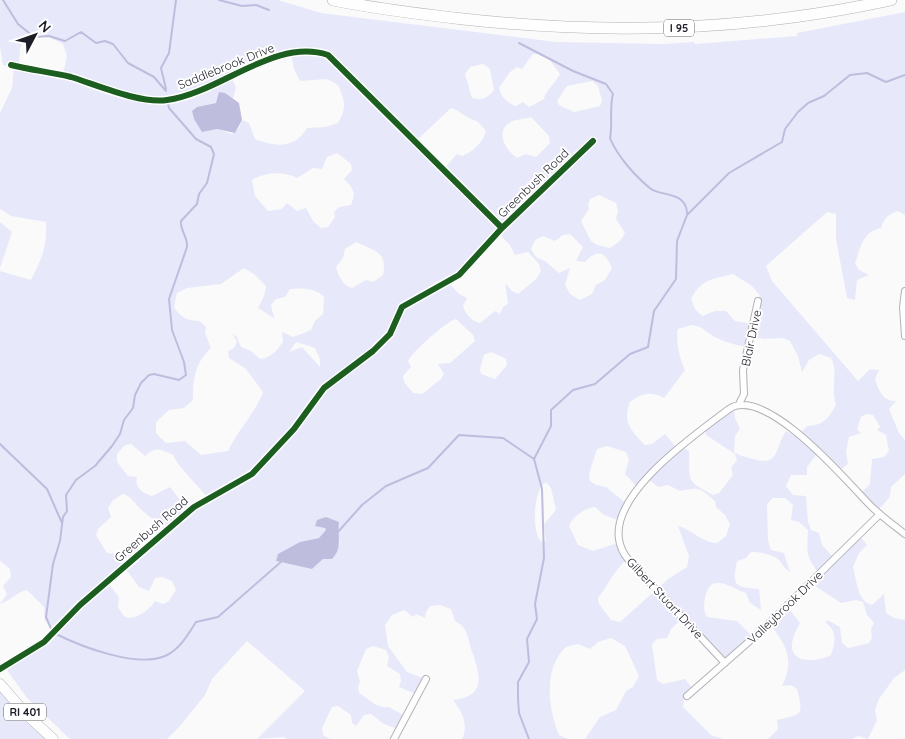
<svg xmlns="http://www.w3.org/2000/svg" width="905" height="739" font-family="Quicksand,sans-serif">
	<rect width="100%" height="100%" fill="#fafafa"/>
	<path fill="#e8e8fb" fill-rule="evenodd" d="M0 0H278L321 13 556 42 664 44 694 42 695 44 797 36V33L905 12V215L898 211C889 214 883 219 881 228 863 231 860 248 855 264L859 270 869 275 857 280 855 300 847 298 836 239V214L827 212 766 266 772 281 858 381 870 369 879 370 875 379C878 389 883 402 896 401L889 409 899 433 905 440V474L891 487 890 496 884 504 874 513 859 495 870 484 872 459 884 457 889 451 886 435 877 430 880 427 873 415 866 414 861 417 857 429 861 433 849 437 846 452 848 464 836 473 816 455 807 467V475H791L786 486 793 495 806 496 808 522 811 530 819 533 822 545 834 558 859 535 867 545 859 553 853 567C857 581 857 601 872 605L884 594 886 613 894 618 905 620V670L894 678 879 699 875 710 877 720 868 739 858 736 852 739H768L778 729 777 720C802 714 804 716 797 689L791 685 782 686C795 660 786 644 769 623L786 609H789L800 623C790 640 785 661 812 660 819 659 824 659 831 655 835 643 838 632 826 623L827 620 840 627 842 643 848 648 869 643 872 638 871 629 874 623 867 615 863 602 856 600 841 603 812 584 820 575C805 556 807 552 808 530L799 522 791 520 793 505 785 498H773L767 504 768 540 771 550 784 553 790 572C784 568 783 565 779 560 773 554 759 552 751 552L746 558 737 561C732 586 734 587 759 589L761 610 750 603 746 593C730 588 711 570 705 598 704 606 703 610 707 617L737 621 753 637 724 662 682 619 671 629 667 638 657 639 652 644 657 680 663 684 685 679 694 690 684 699 683 707 711 735 723 739H585L600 717 616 710 626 691 633 687 639 676 625 646 611 638 598 642 590 649 578 644 566 647C543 668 548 709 559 735L568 739H462C469 725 462 711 453 700 485 696 481 678 473 654 467 641 470 628 455 621L451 609 440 605 430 606 426 612 425 618 416 614 413 617 404 610 392 615 385 625 388 646 407 672 423 678 416 694 399 687 401 681 400 674 387 666 389 657 386 650 373 646 366 649 357 671 360 682 358 687 359 693C370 699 376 709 389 707L405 716 398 729 384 724 371 714 364 715 356 726 352 723 351 715 338 706 332 707 322 728 323 735 330 739H286L284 737 257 739 305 691 247 641 212 679 205 695 181 725 167 739H70L27 698 4 666 57 630C40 618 46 624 44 607L27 590C17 592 10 601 0 604L7 594 3 586 11 577 10 569 0 561V271L31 280C42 258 47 248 46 222L11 216 0 209V113L12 88 14 67 3 65 0 47ZM40 33 63 44 67 56 63 74 19 66 20 49 24 39ZM291 53 294 69 300 81 327 79 338 85C345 101 347 108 338 123L326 127 307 128C295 149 275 147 255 139L249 123 242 120 239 128 232 134 217 129 202 131 197 107 216 103 225 93 233 99 236 88 232 78ZM539 53 549 59 560 74C555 84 545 91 544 99L529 107 523 102 516 106C507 103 501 97 499 88L510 72 517 67 522 69 533 54ZM483 64 490 69 494 90C488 98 482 101 472 98L465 74 470 67ZM592 81 598 86 602 101 600 106 574 112 559 105 557 101 567 86ZM451 108C461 111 467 119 477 121L486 131C483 142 473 152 462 156L457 154 444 169 416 141ZM531 117 549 136 550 143 536 157 526 154 517 158C506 151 494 131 511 122 516 119 525 119 531 117ZM337 153 351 164 352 170 344 179C354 189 356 192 351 205L339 207 334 212 335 217 328 227 321 228 313 221 306 208 297 211 287 203 282 209 268 211 255 196 252 180C265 172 283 171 297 178L313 168 322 169 327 157ZM599 195 616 203 618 211 616 219 625 233 620 241 610 248 597 245 591 241 581 221 589 209 588 205 590 199ZM499 234 510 245 515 255 528 252 539 264 541 271 536 279 518 294 512 291 505 283 508 304 503 307 500 314 495 311 480 323C472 321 466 315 463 306L467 298 459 294 449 283ZM570 234 583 247 576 261 585 262C597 249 605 251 612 268L605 280 596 285 592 294 580 300 570 294 565 285 570 268 559 273 545 261 536 257 531 249 535 240 543 236 555 241 563 235ZM356 242C374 251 388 251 383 275L373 282 366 280 352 288C343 286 338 275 336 267L343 258 345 249ZM244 268 254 274 266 286 264 296 258 308 274 318 271 305 276 299 285 297 290 289C301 288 316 288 324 297L323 314 315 321 311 330 302 334 293 337 282 332 283 342C277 350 271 358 260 359L251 351 241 347 237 337 232 333 237 342 234 348 228 351 229 358 246 369 263 392C255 414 238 429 228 451L201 455 185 441 166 443 156 433V422L169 410 184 408 193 400C193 378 195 363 211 348L205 333 206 327 200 321C188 321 181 318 174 307L177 293 187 288 221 284ZM733 274 752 286 760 296 753 324 735 321 726 311H715L702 316 695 309 691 299C701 278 715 279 733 274ZM456 319 473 335 475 341 450 363 438 364 444 374 441 379 422 394 413 393 404 382 403 376 411 367 408 361C411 353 447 321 456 319ZM692 325C701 326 703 329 710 334 720 341 733 344 745 347L750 336 764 339 783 338 790 341 798 356 802 372 809 360 819 354 831 358C839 372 830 388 836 404 830 418 822 426 807 426L797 437 786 431C774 449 780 467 753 459 746 457 740 456 734 452L735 436 740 429 735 418 734 406 705 427 706 435 735 454 737 460 731 468 733 475 719 493 713 495C685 480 690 482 689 451L680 446 677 448 665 434 652 444 645 445C631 430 622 423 630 402 642 393 650 391 664 398L685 370C680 360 675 340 678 329ZM296 342 315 348 320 359V367L302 347 289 352ZM491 352 506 359 507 365 495 379 481 374 480 369 484 355ZM131 444 145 456C156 446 160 449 173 455 179 468 197 484 207 497L188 510 170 487 152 496C143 494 134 487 137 477L128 476 117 462V454L125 445ZM607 446 626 452 629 459 625 474 638 488 647 478 658 487 668 485 680 491C700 487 699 487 715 501L716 507 725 515 730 524 726 536 717 543C701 542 693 530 678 526L689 556 687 567 668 579 620 622 611 620 599 604 598 598C608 585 614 571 626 560L618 543 593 551 578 545 569 526C573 516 585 508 595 507L604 515 618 520 627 504 606 487 596 485 590 481 589 474 597 449ZM546 482 551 488 556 510 544 524 546 541 542 542C531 534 533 489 546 482ZM123 494C133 497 136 506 144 512 152 519 159 522 165 531L142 551 132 541C124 548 118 556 107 553L96 535 98 529 111 517 108 508 113 500ZM325 528 337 532 340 544 312 569 276 561 300 542 319 538 326 531ZM125 568 139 587 149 591 155 578 162 577 172 581 176 590 169 601 163 604 155 601C151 608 136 621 126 617 123 616 120 610 118 607L119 597 107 582Z
		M0 222 12 232 0 268Z
		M0 691 46 739H0Z"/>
	<path fill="#bfbddd" d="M219 92 225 93 239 103 242 120 235 133 217 129 202 132 194 119 192 111 197 107 216 103Z
		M326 517 339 522C337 536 343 548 332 559H323L312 569 276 561 278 554 300 542 319 538 326 530 325 528 315 526 317 520Z"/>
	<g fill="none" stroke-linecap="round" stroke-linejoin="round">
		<path stroke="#bfbddd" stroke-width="2" d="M3 0 18 24 34 37 49 36 65 41 81 32 96 43 105 41 113 44 128 63 154 77 166 91
			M219 0 242 6 256 5 269 10
			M519 43 573 71 606 84 613 94C609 108 613 123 610 138 617 156 636 177 651 189 660 196 686 191 687 213
			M166 89 161 68 169 53 176 0
			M0 444 47 489 62 523
			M337 533 362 505 386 486 428 468 459 435 503 438 534 459
			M52 631 46 617 53 564 60 541 63 517 67 511 66 495 76 480 95 466 112 446 120 434 124 420 133 408 135 395 141 383 149 375 154 374 179 380 186 375 184 362 172 330 169 299 187 247C188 237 180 231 181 221L197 204 199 194 207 183 214 154 211 147 196 139 169 108 168 104
			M56 634C82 647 137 668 165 656 179 650 188 635 196 622L218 617 282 561
			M529 739 519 713 518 698V682L529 662 527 639 537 619 535 604 544 558 542 489 534 459 551 426V410L573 390 595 384 630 354 648 347 654 311 676 279 677 241 687 215 729 173 782 142 785 129 798 112 808 103 824 96 850 75 867 73 886 82 905 75"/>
		<g stroke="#b2b2b8" stroke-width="8">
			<path id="street" d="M11 65C30 70 51 72 71 77 97 85 140 104 167 100 220 93 275 37 328 55L502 228
				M905 291 903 307 905 336
				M739 404 744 394 743 370 758 301
				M725 663 634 566C628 560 622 552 620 544 606 495 696 434 729 409 765 385 845 479 867 502 878 514 892 524 905 534
				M0 669 44 642 80 605 194 507 252 474 294 429 324 388 373 351 390 334 402 307 459 275 502 228 593 141
				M687 696 760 632 880 514
				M394 739 426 679"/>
		</g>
		<g stroke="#b2b2b8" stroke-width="11">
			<path id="primary" d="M0 684 28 716 53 739"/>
		</g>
		<g stroke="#b2b2b8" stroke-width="12">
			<path id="highway" d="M333 0C376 9 419 14 463 19 607 35 750 31 891 0"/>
		</g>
		<use href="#street" stroke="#fefefe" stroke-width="6"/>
		<use href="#primary" stroke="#fefefe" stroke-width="10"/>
		<use href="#highway" stroke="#fefefe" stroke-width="11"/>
		<g stroke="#fff" stroke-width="9">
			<path id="cycleway" d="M11 65C30 70 51 72 71 77 97 85 140 104 167 100 220 93 275 37 328 55L502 228
				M0 669 44 642 80 605 194 507 252 474 294 429 324 388 373 351 390 334 402 307 459 275 502 228 593 141"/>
		</g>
		<use href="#cycleway" stroke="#1b5e20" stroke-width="6"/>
	</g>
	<g text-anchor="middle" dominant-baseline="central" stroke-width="4" stroke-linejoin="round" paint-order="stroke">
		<g fill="#fff" stroke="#626269" stroke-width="1">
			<rect x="664" y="19.5" width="30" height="17" rx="4"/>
			<rect x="4" y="703.5" width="42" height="17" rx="4"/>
		</g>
		<g font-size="11" font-weight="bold" fill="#1e1e29">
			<text x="679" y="28">I 95</text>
			<text x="25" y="712">RI 401</text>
		</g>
		<g font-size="12" fill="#1e1e29" stroke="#fff">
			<text transform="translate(226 66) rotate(-22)">Saddlebrook Drive</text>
			<text transform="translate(533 183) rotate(-44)">Greenbush Road</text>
			<text transform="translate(751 338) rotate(-78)">Blair Drive</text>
			<text transform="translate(151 529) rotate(-41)">Greenbush Road</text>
			<text transform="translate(665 598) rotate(47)">Gilbert Stuart Drive</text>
			<text transform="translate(785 607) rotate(-44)">Valleybrook Drive</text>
		</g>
	</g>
	<g transform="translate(35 35) rotate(49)" stroke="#ffffff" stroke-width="4" paint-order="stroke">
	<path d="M0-4L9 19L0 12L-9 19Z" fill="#1e1e29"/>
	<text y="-8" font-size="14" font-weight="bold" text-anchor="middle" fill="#1e1e29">N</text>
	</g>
</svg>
